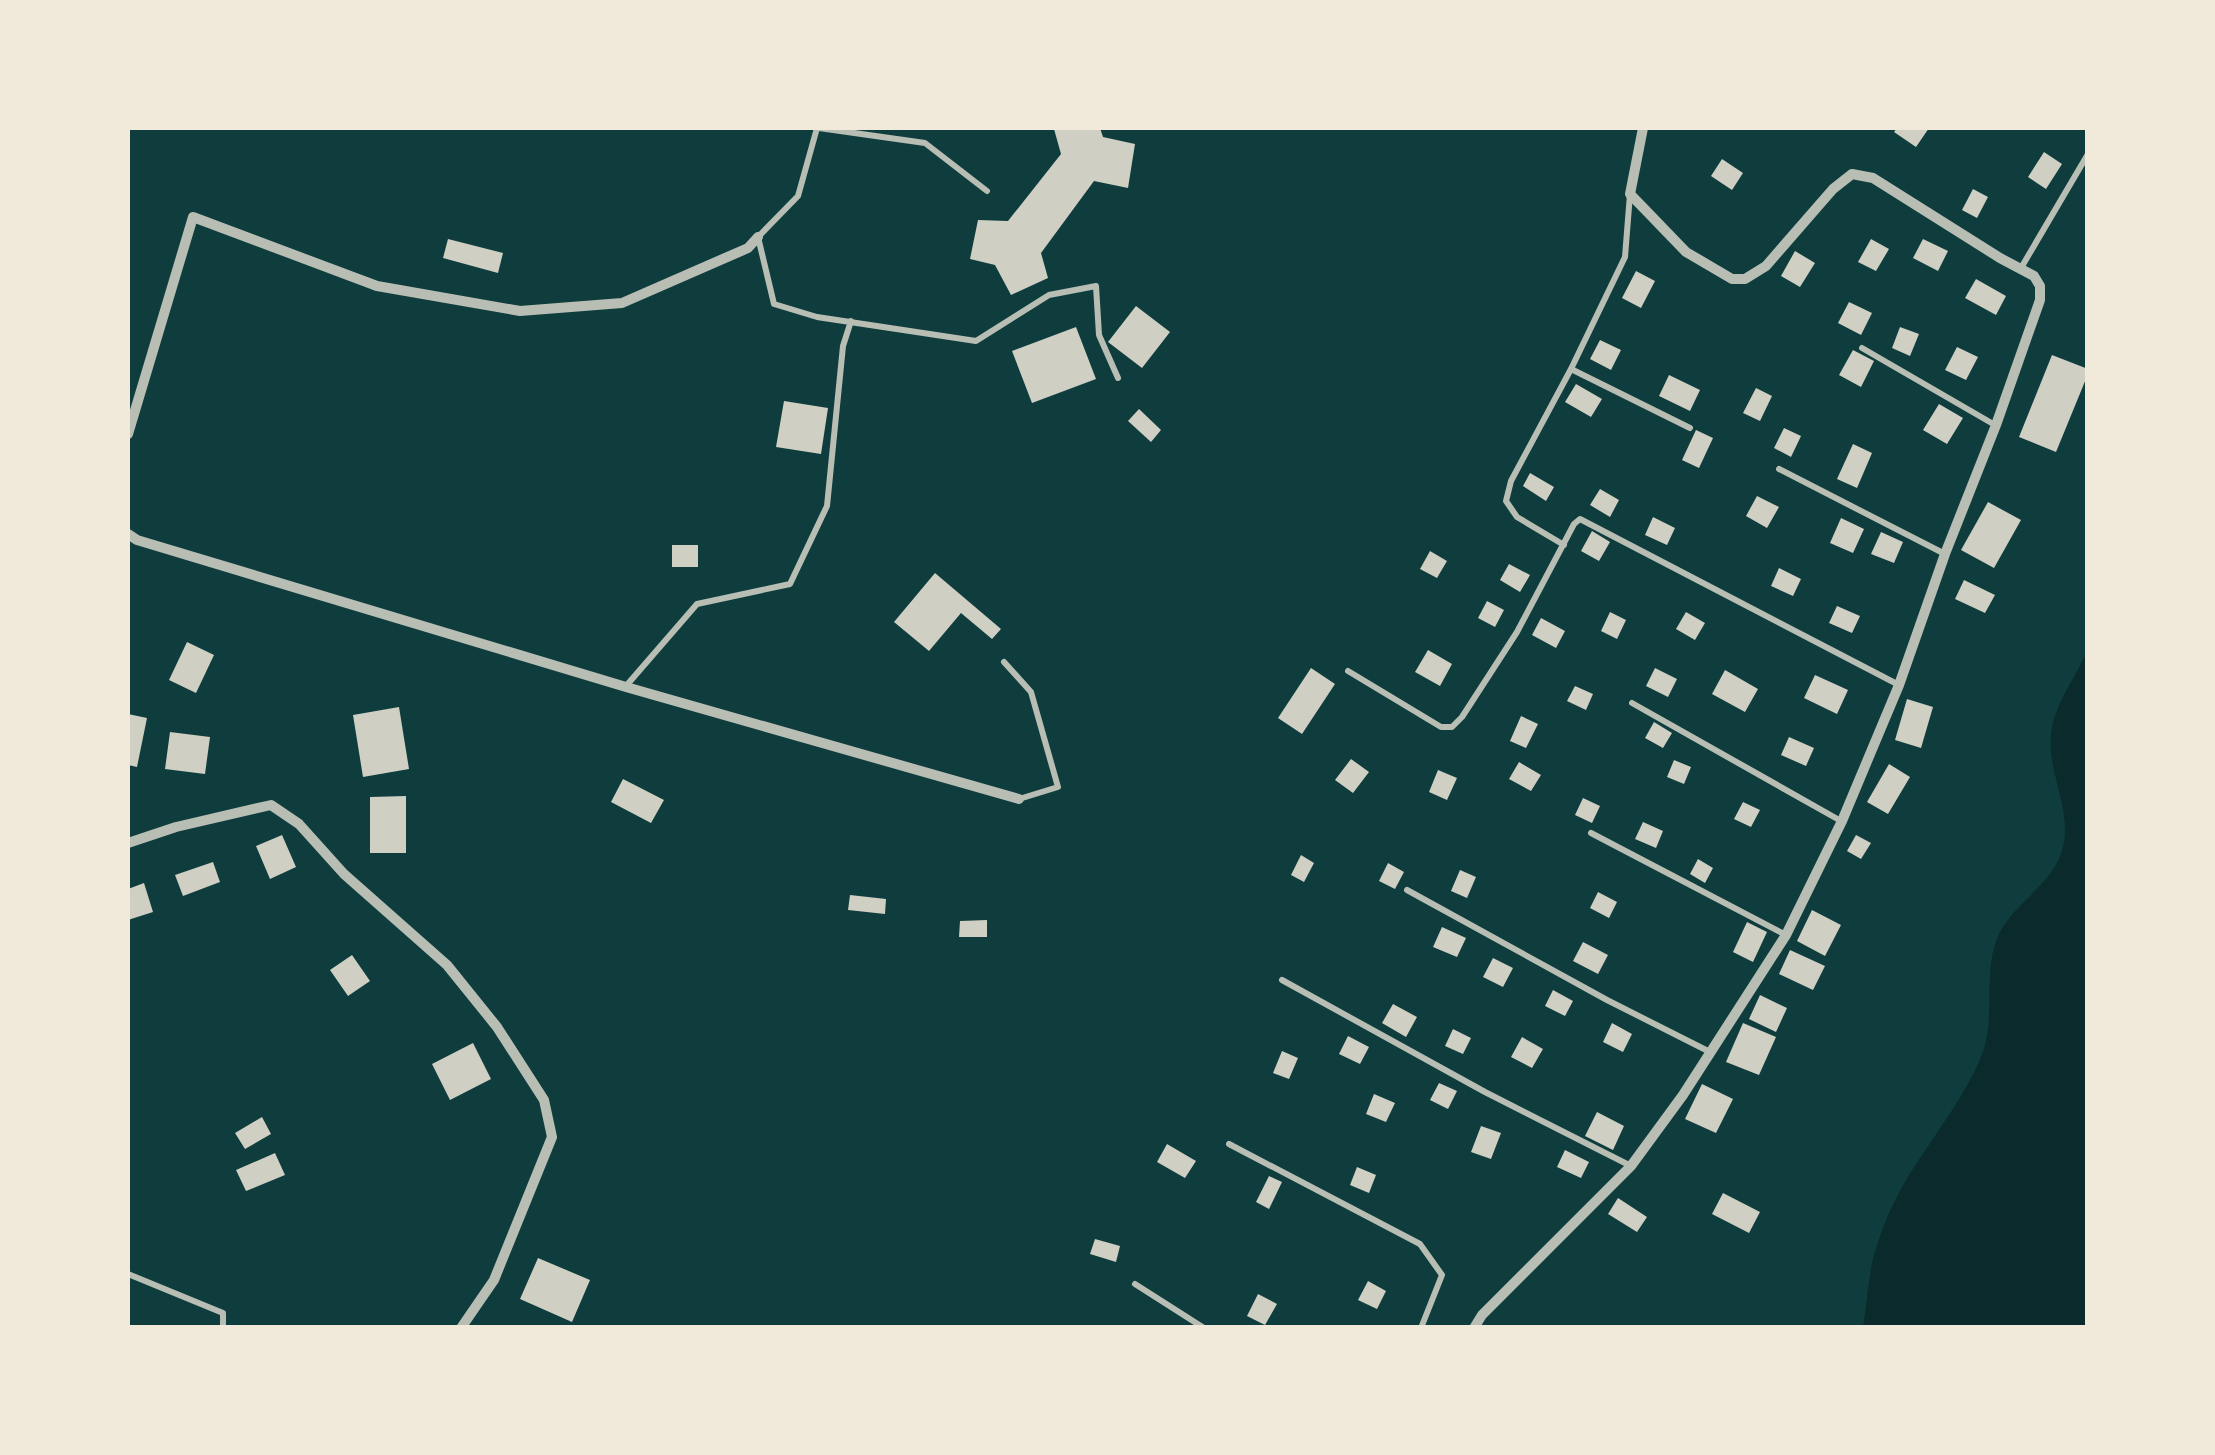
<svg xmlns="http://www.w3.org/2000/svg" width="2215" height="1455" font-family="'Roboto Condensed',sans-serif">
	<rect width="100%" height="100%" fill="#0f3d3e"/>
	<path fill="#0a2a2b" d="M2087 651V1327H1863C1866 1310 1867 1292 1870 1275 1872 1258 1879 1239 1885 1223 1908 1162 1959 1114 1983 1052 1996 1014 1982 967 2000 932 2017 900 2054 884 2063 847 2072 809 2047 772 2051 734 2054 705 2076 677 2087 651Z"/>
	<path fill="#cfcfc3" d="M1057 128H1100L1103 137 1135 144 1128 188 1094 181 1041 253 1048 278 1011 295 995 265 970 259 978 220 1008 221 1061 154 1054 129Z
		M1897 128H1929L1916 147 1894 132Z
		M2044 152 2062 164 2046 189 2028 177Z
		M1722 159 1743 173 1732 190 1711 176Z
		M1973 189 1988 197 1977 218 1962 210Z
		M448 239 503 253 498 273 443 258Z
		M1871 239 1889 249 1876 271 1858 262Z
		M1923 239 1948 251 1938 271 1913 258Z
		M1795 251 1815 263 1800 287 1781 276Z
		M1636 271 1655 281 1641 308 1622 298Z
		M1976 279 2006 296 1996 315 1965 298Z
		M1849 302 1872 313 1861 335 1838 323Z
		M1136 306 1170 332 1142 368 1108 342Z
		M1076 327 1096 379 1032 403 1012 351Z
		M1900 327 1919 334 1910 356 1892 348Z
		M1600 340 1621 350 1611 370 1590 359Z
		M1957 347 1978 357 1966 380 1945 370Z
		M1853 350 1874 361 1861 387 1839 375Z
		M2052 355 2088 369V374L2056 452 2019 437Z
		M1669 375 1700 390 1690 411 1659 396Z
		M1576 384 1602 399 1591 417 1565 402Z
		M1756 388 1772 396 1760 421 1743 413Z
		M784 401 828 408 821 454 776 447Z
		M1939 404 1963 418 1947 444 1923 430Z
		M1139 409 1161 430 1151 442 1128 421Z
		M1784 428 1801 436 1791 457 1774 448Z
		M1696 430 1713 438 1699 468 1682 460Z
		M1853 444 1872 453 1857 488 1837 479Z
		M1530 473 1554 487 1546 501 1523 486Z
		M1600 489 1619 500 1610 517 1590 505Z
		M1757 496 1779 507 1767 528 1746 516Z
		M1988 502 2021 520 1994 568 1961 550Z
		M1653 517 1675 528 1667 545 1645 535Z
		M1841 518 1864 529 1853 553 1830 543Z
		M1592 531 1610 542 1599 561 1581 551Z
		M1881 532 1903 542 1894 563 1871 554Z
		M672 545H698V567H672Z
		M1430 551 1447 561 1437 578 1420 569Z
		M1509 564 1530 575 1520 592 1500 580Z
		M1779 568 1801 579 1793 596 1771 586Z
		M935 573 1001 629 992 639 961 613 929 651 894 622Z
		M1964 580 1995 595 1985 613 1955 599Z
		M1487 601 1504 610 1495 627 1478 618Z
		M1837 606 1860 616 1852 633 1829 623Z
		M1610 612 1626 620 1617 639 1601 631Z
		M1686 612 1705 623 1695 640 1676 629Z
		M1541 618 1565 631 1556 648 1532 635Z
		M187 642 214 655 196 693 169 680Z
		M1428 650 1452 664 1440 686 1415 672Z
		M1311 668 1335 684 1302 734 1278 718Z
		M1655 668 1677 679 1668 697 1646 686Z
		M1725 670 1758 689 1745 712 1712 694Z
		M1815 675 1848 690 1837 714 1804 698Z
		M1575 686 1593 694 1586 710 1567 701Z
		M1907 699 1933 707 1921 748 1895 740Z
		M399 707 409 769 363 777 353 715Z
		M128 714 147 718 137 767 128 765Z
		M1521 716 1538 724 1526 748 1510 741Z
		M1654 722 1672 733 1663 748 1645 738Z
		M170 732 210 737 205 774 165 769Z
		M1789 737 1814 748 1806 766 1781 755Z
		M1351 759 1369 772 1353 793 1335 780Z
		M1674 760 1691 767 1684 784 1667 777Z
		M1519 762 1541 775 1531 791 1509 779Z
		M1889 764 1910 777 1888 814 1867 802Z
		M1438 770 1457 778 1447 800 1429 792Z
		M623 779 664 800 651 823 611 802Z
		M406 796V853H370V797Z
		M1583 798 1600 806 1592 823 1575 815Z
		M1743 802 1760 810 1751 827 1734 819Z
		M1643 822 1663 831 1656 848 1635 839Z
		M282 835 296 867 270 879 256 846Z
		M1856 835 1871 843 1861 859 1847 851Z
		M1301 855 1314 863 1304 882 1291 875Z
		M1698 859 1713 868 1705 883 1690 874Z
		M213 862 220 882 183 896 175 875Z
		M1388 863 1404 872 1395 889 1379 881Z
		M1460 870 1476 877 1467 898 1451 891Z
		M144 883 153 912 128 920V889Z
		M1598 892 1617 902 1609 918 1590 908Z
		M850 895 886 899 885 914 848 910Z
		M1812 910 1841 925 1825 956 1797 941Z
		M987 920V937H959L960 921Z
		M1747 922 1767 932 1753 962 1733 952Z
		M1442 927 1466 938 1457 957 1433 947Z
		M1583 942 1608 955 1598 974 1573 961Z
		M1790 950 1825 966 1813 990 1779 974Z
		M352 955 370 981 348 996 330 970Z
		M1493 958 1513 968 1503 987 1483 977Z
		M1553 990 1573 1001 1565 1016 1545 1006Z
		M1760 995 1787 1008 1776 1032 1749 1019Z
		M1393 1004 1417 1017 1406 1037 1382 1023Z
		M1612 1023 1632 1034 1623 1052 1603 1042Z
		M1743 1023 1776 1037 1759 1075 1726 1062Z
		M1453 1029 1471 1038 1463 1054 1445 1046Z
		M1348 1036 1369 1047 1360 1064 1339 1054Z
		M1522 1037 1543 1049 1532 1068 1511 1057Z
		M473 1043 491 1079 450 1100 432 1064Z
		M1282 1051 1298 1058 1289 1079 1273 1073Z
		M1439 1083 1457 1091 1448 1109 1430 1100Z
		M1702 1084 1733 1099 1716 1133 1685 1119Z
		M1374 1094 1395 1103 1386 1122 1366 1114Z
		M1597 1112 1624 1126 1613 1150 1585 1136Z
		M262 1117 271 1134 245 1149 235 1133Z
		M1481 1126 1501 1133 1491 1159 1471 1152Z
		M1167 1144 1196 1161 1185 1178 1157 1162Z
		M1565 1150 1589 1162 1581 1178 1557 1167Z
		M275 1153 285 1175 246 1191 236 1170Z
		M1357 1167 1376 1175 1369 1193 1350 1185Z
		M1269 1176 1282 1182 1269 1209 1256 1202Z
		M1723 1193 1760 1212 1749 1233 1712 1214Z
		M1618 1198 1647 1217 1637 1232 1608 1214Z
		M1095 1239 1120 1246 1116 1262 1090 1254Z
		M538 1258 590 1280 572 1322 520 1299Z
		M1368 1281 1386 1291 1377 1309 1358 1300Z
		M1258 1294 1277 1304 1265 1325 1247 1316Z"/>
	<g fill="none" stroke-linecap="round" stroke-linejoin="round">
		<path stroke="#b8beb3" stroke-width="6" d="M817 128 798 196 758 237 774 304 817 317 976 341 1049 295 1096 286 1099 335 1118 378
			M819 128 925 143 987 191
			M2021 268 2088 154
			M1862 348 1995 425
			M1571 369 1690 428
			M1779 469 1945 554
			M1564 545 1517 517 1506 501 1511 481 1571 369 1625 257 1630 194
			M1004 662 1031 692 1058 787 1019 799
			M1348 671 1441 727H1452L1462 717 1517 632 1574 524 1580 519 1899 685
			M626 686 697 604 790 584 827 506 843 346 851 321
			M1632 703 1841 821
			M1591 833 1786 935
			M1407 890 1607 1000 1710 1052
			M1282 980 1485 1092 1631 1166
			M1229 1144 1420 1244 1442 1275 1421 1328
			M128 1274 223 1313V1328
			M1135 1284 1204 1328"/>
		<path stroke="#b8beb3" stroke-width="10" d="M128 434 193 217 377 286 520 311 622 303 748 248 758 237
			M128 534 137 540 626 687 1019 799
			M128 843 176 827 271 805 299 824 344 874 447 965 497 1027 544 1100 552 1137 494 1280 461 1328
			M1474 1328 1482 1315 1631 1166 1683 1095 1786 935 1842 821 1899 685 1945 554 1996 425 2040 300V286L2034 276 2000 258 1873 178 1852 174 1833 189 1766 266 1745 279H1732L1686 252 1630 194 1643 128"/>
	</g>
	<rect width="2215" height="1455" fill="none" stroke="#f1e9da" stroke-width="260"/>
</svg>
